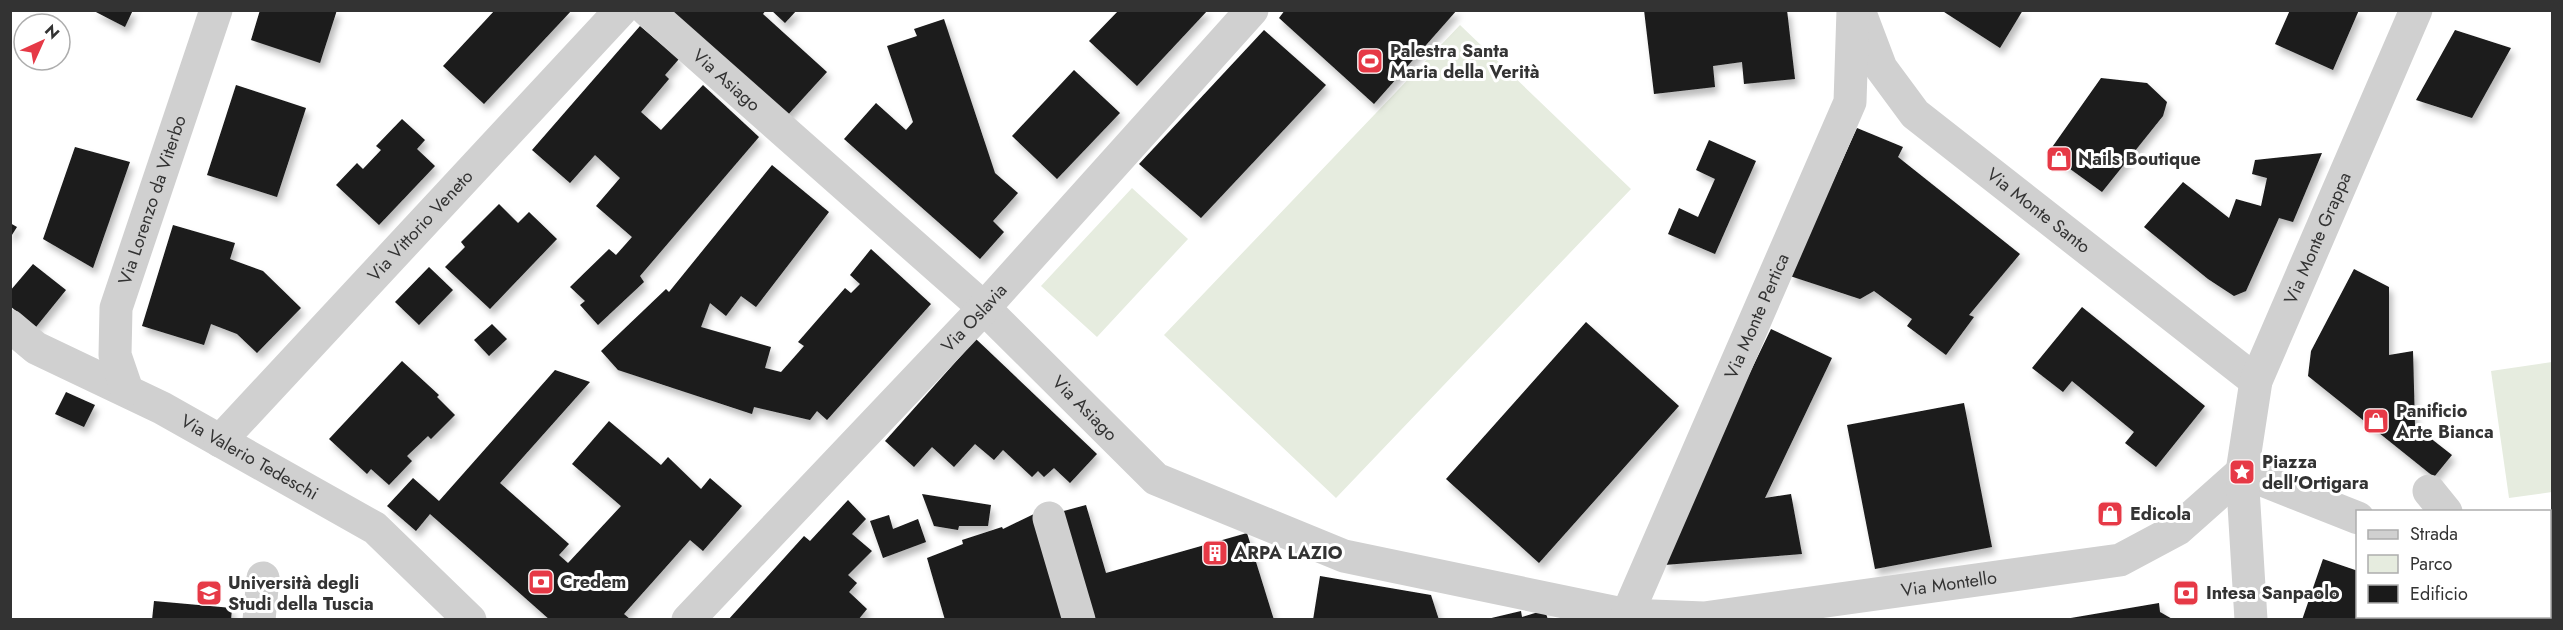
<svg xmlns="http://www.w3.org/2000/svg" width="2563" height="630" font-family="Jost,sans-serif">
	<defs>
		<filter id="shadow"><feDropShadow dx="3.5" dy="6" stdDeviation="3" flood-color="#0004"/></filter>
	</defs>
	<rect width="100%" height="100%" fill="#fff"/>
	<path fill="#e6ecdf" d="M1460 25 1631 189 1336 498 1164 335Z
		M1132 188 1188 239 1097 337 1041 286Z
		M2552 362V492L2509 498 2491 371Z"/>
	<path fill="#1a1a1a" filter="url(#shadow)" d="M92 10H133L125 27Z
		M260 10H337L320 63 251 40Z
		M495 10H572L484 104 443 66Z
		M667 10H766L763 14 827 72 785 118Z
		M771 10H797L785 23Z
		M1119 10H1208L1137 86 1089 41Z
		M1285 10H1457L1374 104 1279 18Z
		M1644 10H1787L1795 79 1744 84 1742 62 1713 66 1715 87 1654 94Z
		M1941 10H2023L2000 48Z
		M2290 10H2359L2333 70 2275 44Z
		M944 19 995 173 1018 193 993 221 1004 232 980 259 844 139 876 103 906 130 913 122 887 46 917 36 914 29Z
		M640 26 679 59 665 75 669 79 641 112 661 130 703 85 759 137 640 276 644 282 598 325 580 305 585 301 570 287 609 249 616 255 632 237 596 206 620 178 595 155 570 183 532 150Z
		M1264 30 1326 85 1201 218 1139 164Z
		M2455 30 2511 48 2472 118 2416 100Z
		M1074 70 1120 113 1057 179 1012 136Z
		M2101 78 2147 83 2167 102 2163 116 2102 192 2048 153Z
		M236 85 306 108 277 197 207 175Z
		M402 119 425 140 417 149 435 166 379 225 336 185 357 163 363 169 381 150 376 146Z
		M1857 128 1903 147 1898 157 2020 254 1969 315 1974 317 1946 355 1907 326 1912 319 1874 291 1860 299 1790 276Z
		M1709 140 1756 161 1715 254 1668 234 1679 208 1698 217 1715 179 1696 170Z
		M75 147 130 162 93 268 43 239Z
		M2322 153 2293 222 2279 218 2246 291 2234 296 2208 279 2144 227 2183 182 2229 218 2236 199 2261 206 2267 178 2252 174 2255 160Z
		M772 165 829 212 756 307 741 296 726 316 710 303 701 327 771 347 765 368 781 372 804 346 798 342 845 288 851 293 860 284 850 275 871 249 931 304 827 420 817 411 810 420 754 407 752 414 618 370 601 351 666 289 669 292Z
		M499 204 518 223 529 212 557 239 490 309 445 267 465 247 461 242Z
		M10 223 17 227 10 238Z
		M173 225 235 243 230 259 263 271 301 308 257 353 237 334 211 324 204 345 142 326Z
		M33 264 66 290 36 327 10 306V291Z
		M429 267 453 290 419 325 395 302Z
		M2354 269 2389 287V355L2413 351 2415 426 2452 455 2434 477 2308 376 2311 351Z
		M2082 307 2205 406 2156 467 2125 443 2134 432 2072 381 2063 392 2032 368Z
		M1586 322 1679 406 1539 563 1446 479Z
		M492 324 507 339 489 356 474 340Z
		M1771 329 1832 358 1765 498 1791 494 1802 554 1664 565 1689 499Z
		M976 339 1097 454 1070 483 1054 468 1044 477 1038 471 1032 477 1003 450 994 460 975 444 954 467 932 447 914 467 885 441Z
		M402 361 439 395 437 397 455 415 431 439 428 436 407 456 412 461 389 485 371 469 367 474 329 439Z
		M555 370 590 382 500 483 569 544 559 555 568 563 621 506 572 464 609 421 661 465 668 457 701 489 710 478 742 506 703 551 690 540 624 614 631 620H550L430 514 416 531 387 506 413 478 439 501Z
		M66 392 95 405 84 427 55 414Z
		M1964 403 1992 547 1875 569 1847 425Z
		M922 494 991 505 988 526H959L958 530 934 526Z
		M848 500 866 519 852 534 872 551 848 575 857 583 849 592 867 609 858 620H728L804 536 810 541Z
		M1086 505 1106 573 1247 533 1274 620H1091L1060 512Z
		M1036 513 1068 620H945L927 558 963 544 962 540 1002 527 1003 529Z
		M889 515 893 529 918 519 926 542 883 558 870 521Z
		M2323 559 2358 571V616H2431L2429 620H2302Z
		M1320 576 1431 595 1439 620H1313Z
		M154 601 232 608 231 620H152Z
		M2159 603 2160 612 2174 620H2059Z
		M1545 610 1548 620H1483L1521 611 1522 617Z"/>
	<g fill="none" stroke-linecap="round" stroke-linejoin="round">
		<g stroke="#d0d0d0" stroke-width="33">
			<path id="s1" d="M647 10 984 308 1156 479 1344 556 1627 615 1704 618 2120 560 2178 529 2242 472"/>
			<path id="s2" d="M1859 10 1881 68 1915 114 2256 381"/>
			<path id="s3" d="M10 326 36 348 162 408 375 528 470 620"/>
			<path id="s4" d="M127 390 115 355 116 308 216 10"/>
			<path id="s5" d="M220 441 621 10"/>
			<path d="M2242 472 2358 518"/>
			<path d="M2429 491 2446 512"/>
			<path d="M1049 518 1079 620"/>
			<path d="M2550 592 2552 593"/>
			<path id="s6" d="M1627 615 1850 102 1853 10"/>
			<path d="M259 620 263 578"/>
			<path id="s7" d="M688 620 984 308 1252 10"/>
			<path id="s8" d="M2251 620 2242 472 2256 381 2416 10"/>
		</g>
	</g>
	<defs>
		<g id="stadium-square" transform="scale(1.35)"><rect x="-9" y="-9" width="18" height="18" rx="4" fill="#e63946" stroke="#fff"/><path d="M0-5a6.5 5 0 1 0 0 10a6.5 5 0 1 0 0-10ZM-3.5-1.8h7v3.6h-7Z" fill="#fff"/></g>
		<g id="shop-square" transform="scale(1.35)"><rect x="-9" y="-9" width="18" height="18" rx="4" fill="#e63946" stroke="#fff"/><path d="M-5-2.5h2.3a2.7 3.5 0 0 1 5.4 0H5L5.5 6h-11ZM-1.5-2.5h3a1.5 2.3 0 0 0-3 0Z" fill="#fff"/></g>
		<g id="sight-square" transform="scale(1.35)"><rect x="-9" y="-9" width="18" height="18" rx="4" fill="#e63946" stroke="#fff"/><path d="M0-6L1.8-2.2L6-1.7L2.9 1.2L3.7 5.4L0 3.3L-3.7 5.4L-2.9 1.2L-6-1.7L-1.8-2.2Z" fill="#fff"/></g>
		<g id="building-square" transform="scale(1.35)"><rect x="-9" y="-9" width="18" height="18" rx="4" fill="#e63946" stroke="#fff"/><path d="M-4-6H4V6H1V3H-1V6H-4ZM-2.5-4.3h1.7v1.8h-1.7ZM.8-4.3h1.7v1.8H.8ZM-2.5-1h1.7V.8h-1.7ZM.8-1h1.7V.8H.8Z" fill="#fff"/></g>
		<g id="bank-square" transform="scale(1.35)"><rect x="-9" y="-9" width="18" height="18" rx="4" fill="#e63946" stroke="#fff"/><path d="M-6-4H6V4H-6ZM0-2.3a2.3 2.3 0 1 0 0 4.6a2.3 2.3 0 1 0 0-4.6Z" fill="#fff"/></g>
		<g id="university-square" transform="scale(1.35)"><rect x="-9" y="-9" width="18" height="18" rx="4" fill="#e63946" stroke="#fff"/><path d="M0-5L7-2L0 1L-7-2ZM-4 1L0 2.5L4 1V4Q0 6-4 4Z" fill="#fff"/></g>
	</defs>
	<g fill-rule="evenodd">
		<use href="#stadium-square" x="1370" y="61"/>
		<use href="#shop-square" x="2059" y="159"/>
		<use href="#shop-square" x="2376" y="421"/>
		<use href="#sight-square" x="2242" y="472"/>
		<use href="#shop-square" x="2110" y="514"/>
		<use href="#building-square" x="1215" y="553"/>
		<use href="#bank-square" x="541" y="582"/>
		<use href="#university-square" x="209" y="593"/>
		<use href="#bank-square" x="2186" y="593"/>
	</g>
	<g text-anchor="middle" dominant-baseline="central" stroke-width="6" stroke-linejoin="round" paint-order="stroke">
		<g font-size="18" font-weight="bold" fill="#333" stroke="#fff" text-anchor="start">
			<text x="1390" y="51">Palestra Santa<tspan x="1390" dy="21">Maria della Verità</tspan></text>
			<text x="2078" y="159">Nails Boutique</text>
			<text x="2396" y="411">Panificio<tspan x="2396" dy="21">Arte Bianca</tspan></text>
			<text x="2262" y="462">Piazza<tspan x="2262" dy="21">dell'Ortigara</tspan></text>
			<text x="2130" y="514">Edicola</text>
			<text x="1234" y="553">ARPA LAZIO</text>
			<text x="560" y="582">Credem</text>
			<text x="228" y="583">Università degli<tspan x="228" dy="21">Studi della Tuscia</tspan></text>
			<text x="2206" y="593">Intesa Sanpaolo</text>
		</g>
		<g font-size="18" fill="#333" stroke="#fff">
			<text stroke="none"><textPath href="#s1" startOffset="106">Via Asiago</textPath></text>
			<text stroke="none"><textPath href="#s4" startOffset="198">Via Lorenzo da Viterbo</textPath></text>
			<text stroke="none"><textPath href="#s2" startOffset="276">Via Monte Santo</textPath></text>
			<text stroke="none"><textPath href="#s5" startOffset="294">Via Vittorio Veneto</textPath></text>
			<text stroke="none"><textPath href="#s8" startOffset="396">Via Monte Grappa</textPath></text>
			<text stroke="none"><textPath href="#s6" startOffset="326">Via Monte Pertica</textPath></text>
			<text stroke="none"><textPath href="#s7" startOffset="416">Via Oslavia</textPath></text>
			<text stroke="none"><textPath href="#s1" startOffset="592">Via Asiago</textPath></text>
			<text stroke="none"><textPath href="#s3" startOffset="274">Via Valerio Tedeschi</textPath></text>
			<text stroke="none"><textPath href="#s1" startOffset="1509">Via Montello</textPath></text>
		</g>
	</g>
	<rect width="2563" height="630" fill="none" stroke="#333333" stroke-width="24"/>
	<rect x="2356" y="510" width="195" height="108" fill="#ffffff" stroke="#adadad" stroke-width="1.5"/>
	<rect x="2368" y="530" width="30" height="9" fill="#d0d0d0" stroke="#adadad" stroke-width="1.5"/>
	<text x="2410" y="540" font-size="18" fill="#333333">Strada</text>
	<rect x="2368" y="555" width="30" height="18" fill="#e6ecdf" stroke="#adadad" stroke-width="1.5"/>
	<text x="2410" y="570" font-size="18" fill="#333333">Parco</text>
	<rect x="2368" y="585" width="30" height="18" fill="#1a1a1a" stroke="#adadad" stroke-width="1.5"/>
	<text x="2410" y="600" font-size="18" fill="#333333">Edificio</text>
	<g transform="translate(42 42) rotate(45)"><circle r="28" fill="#ffffff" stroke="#adadad" stroke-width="1.5"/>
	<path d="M0-4.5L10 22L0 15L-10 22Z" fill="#e63946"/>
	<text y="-9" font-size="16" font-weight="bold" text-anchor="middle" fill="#333333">N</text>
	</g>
</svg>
